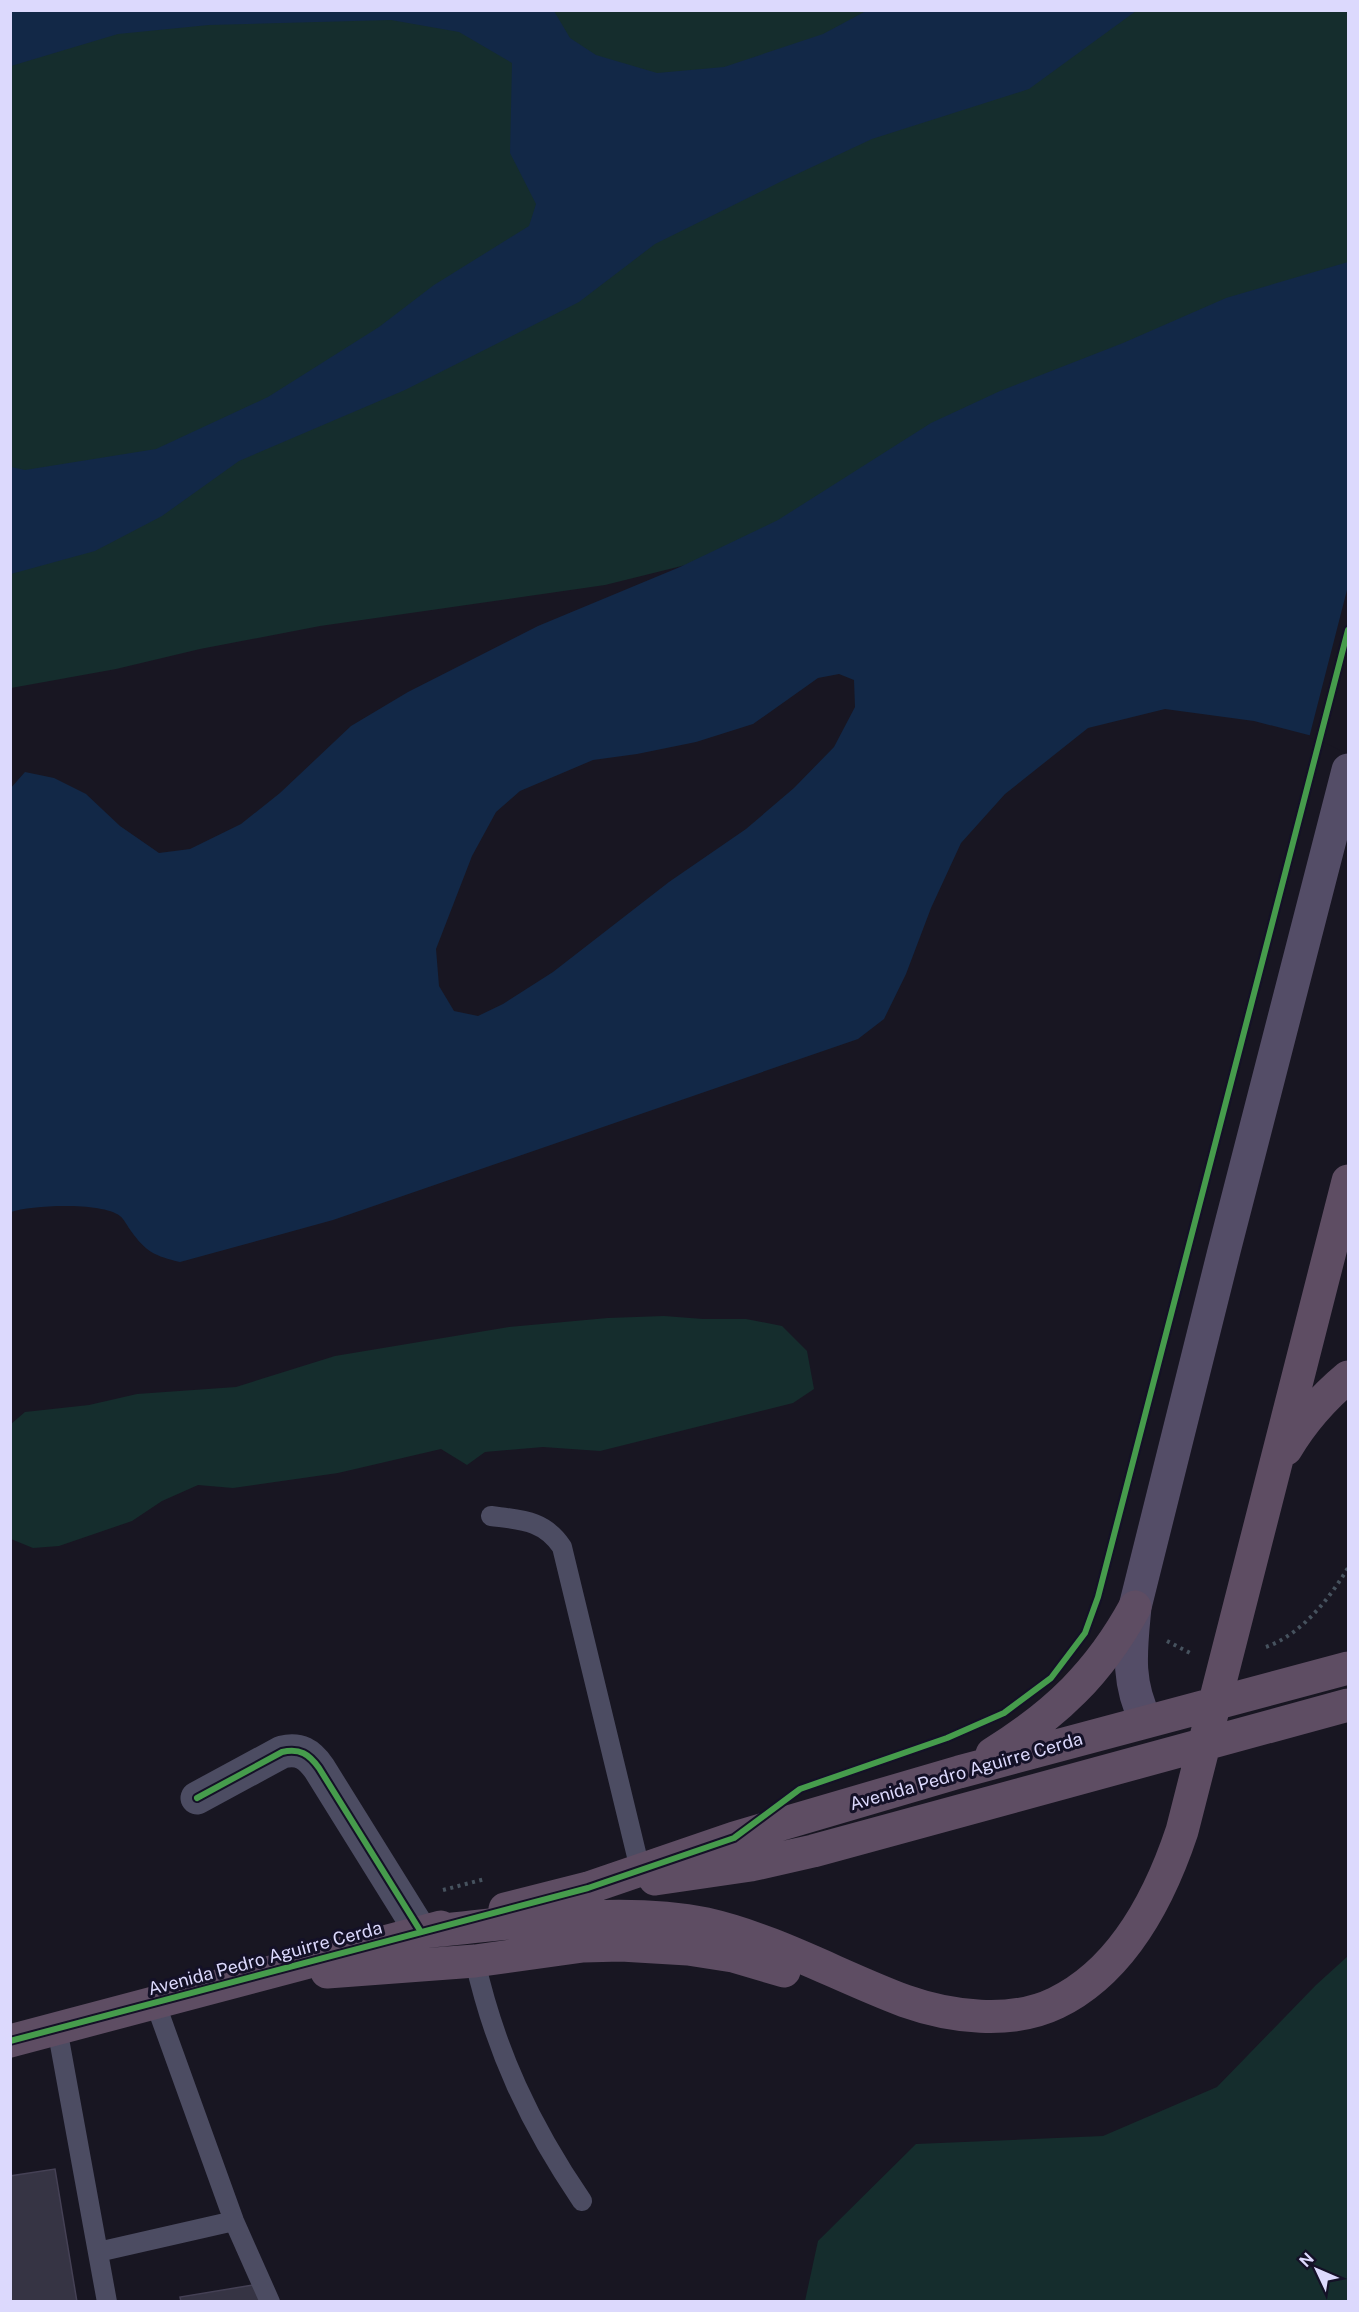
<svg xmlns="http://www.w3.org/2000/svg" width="1359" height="2312" font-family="'Public Sans',sans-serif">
	<rect width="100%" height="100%" fill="#181622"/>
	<path fill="#152d2d" d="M11 11H1348V290L734 553 605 585 320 626 200 649 116 669 11 688Z
		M664 1316 703 1319H746L782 1326 807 1351 814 1389 793 1403 600 1451 543 1447 485 1452 467 1465 441 1449 338 1473 233 1488 198 1485 162 1501 132 1521 59 1546 33 1548 11 1539V1424L25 1412 89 1405 137 1394 236 1387 335 1356 509 1327 608 1318Z
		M1348 1956V2301H805L818 2241 916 2144 1103 2136 1217 2087 1316 1985Z"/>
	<path fill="#122847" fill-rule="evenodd" d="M11 10 554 11 570 38 596 55 657 73 724 67 823 34 866 11H1136L1029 89 872 139 780 182 655 244 579 302 405 390 239 461 162 516 95 551 11 574V467L25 470 156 449 268 397 379 327 434 285 529 226 536 204 510 153 512 63 459 32 391 20 209 25 118 34 11 66Z
		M1348 262V751L1324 739 1254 721 1165 709 1088 728 1005 794 961 843 931 908 906 974 884 1019 858 1039 333 1220 180 1262C155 1256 146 1252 131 1231 128 1227 124 1219 120 1216 102 1202 32 1205 11 1212L10 789 25 772 54 778 86 794 120 826 159 853 190 849 241 824 280 793 351 726 408 692 538 626 680 567 778 520 931 423 1000 391 1123 343 1226 298ZM839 674 854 680 855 707 834 747 794 788 746 829 669 882 553 972 503 1004 478 1016 454 1011 439 986 436 949 472 856 496 812 520 791 593 760 637 754 696 742 753 724 818 678Z"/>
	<path fill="#181622" d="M1348 586V754L1323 742 1309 738Z"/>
	<path fill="#363444" stroke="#454155" stroke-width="1.5" d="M55 2169 77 2302H10V2176Z
		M259 2284 262 2302H181L180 2297Z"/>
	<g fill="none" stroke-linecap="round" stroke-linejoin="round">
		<path stroke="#46525e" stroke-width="4" stroke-dasharray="3 4.5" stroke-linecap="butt" d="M1167 1641 1192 1654
			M1266 1647C1302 1634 1329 1599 1348 1568
			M443 1890 485 1879"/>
		<path stroke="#4c4c62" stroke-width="20" d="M491 1516C521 1520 544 1520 562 1547L640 1869
			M475 1961C495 2050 530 2125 582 2201
			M155 2002 234 2221 270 2302
			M57 2028 107 2302
			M98 2252 234 2221"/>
		<path stroke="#4c4c62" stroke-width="33" d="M197 1798 282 1752C300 1748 309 1754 319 1768L421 1932"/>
		<path stroke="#544d67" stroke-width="33" d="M1146 1721C1126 1681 1131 1650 1135 1607L1224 1251 1348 770"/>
		<path stroke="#5e4d63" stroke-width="33" d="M1286 1449C1302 1422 1324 1397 1348 1377
			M992 1754C1056 1714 1099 1673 1135 1607
			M655 1879 751 1865 813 1851 1348 1705
			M505 1909 588 1888 734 1838 959 1772 1348 1668
			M421 1932C509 1924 620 1906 706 1924 776 1940 838 1976 905 2001 950 2017 1011 2025 1056 2003 1122 1971 1160 1897 1182 1831L1348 1181
			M327 1972 475 1961 583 1946 621 1945 688 1949 733 1956 784 1971
			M10 2041 441 1927"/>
		<g stroke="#141127" stroke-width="10">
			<path id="cycleway" d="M197 1798 282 1752C300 1748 309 1754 319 1768L421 1932
				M10 2041 588 1888 734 1838 800 1789 947 1738 1004 1713 1051 1678 1085 1633 1098 1597 1348 630"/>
		</g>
		<use href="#cycleway" stroke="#469c4c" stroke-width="6"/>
	</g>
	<g text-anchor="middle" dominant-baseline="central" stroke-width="6" stroke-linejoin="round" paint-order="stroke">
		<g font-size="18" fill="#dcd9fd" stroke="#141127">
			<text transform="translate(966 1771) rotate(-16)">Avenida Pedro Aguirre Cerda</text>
			<text transform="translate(265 1958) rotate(-15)">Avenida Pedro Aguirre Cerda</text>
		</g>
	</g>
	<rect width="1359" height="2312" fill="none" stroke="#dcd9fd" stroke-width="24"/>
	<g transform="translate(1317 2270) rotate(314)" stroke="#141127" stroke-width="4.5" paint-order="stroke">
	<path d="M0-4.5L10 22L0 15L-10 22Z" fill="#dcd9fd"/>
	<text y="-9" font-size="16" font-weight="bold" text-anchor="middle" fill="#dcd9fd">N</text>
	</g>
</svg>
